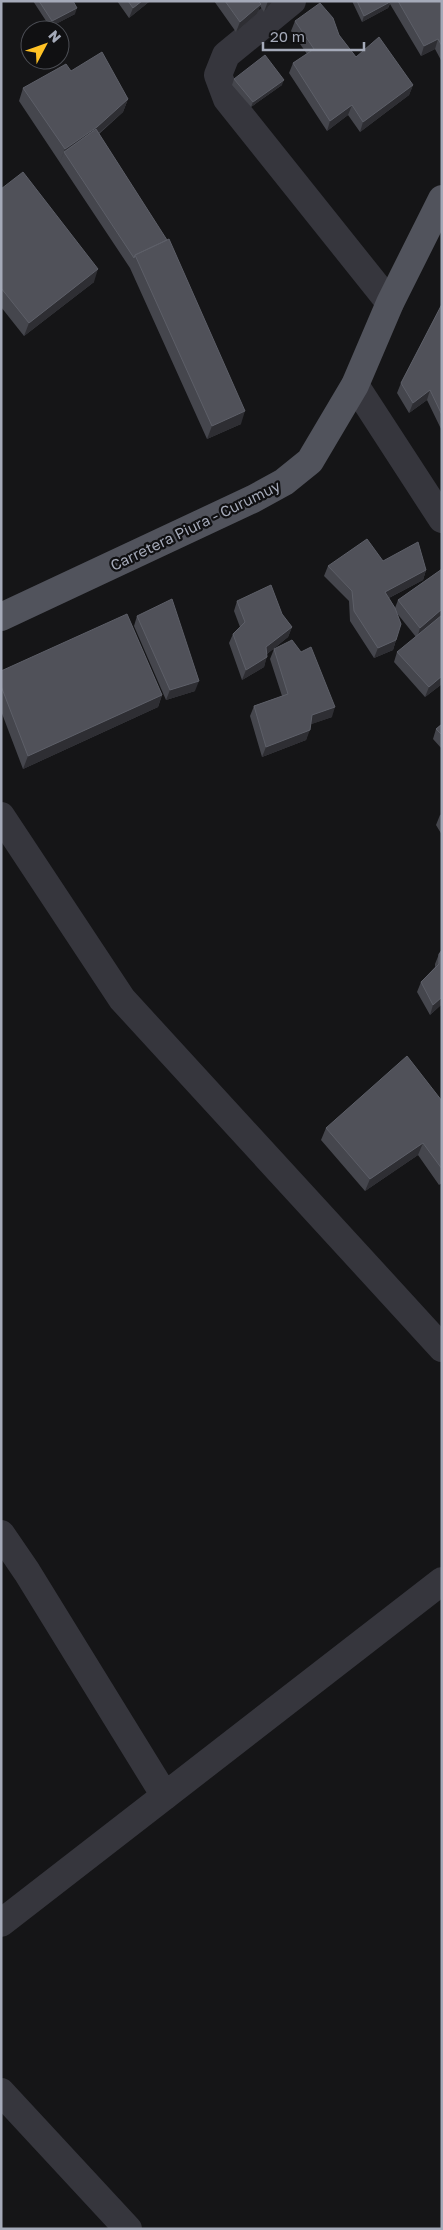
<svg xmlns="http://www.w3.org/2000/svg" width="443" height="2230" font-family="'Golos Text',sans-serif">
	<rect width="100%" height="100%" fill="#151517"/>
	<g fill="none" stroke-linecap="round" stroke-linejoin="round">
		<path stroke="#36363d" stroke-width="28" d="M292 1 226 55 218 75 227 99 390 303
			M355 385 442 519
			M1 816 122 999 442 1348
			M1 1534 27 1572 165 1796
			M1 1923 442 1581
			M1 2092 128 2229"/>
		<path stroke="#51535c" stroke-width="28" d="M1 617 253 499 284 482 310 461 355 385 390 303 442 199"/>
	</g>
	<path fill="#45464d" d="M33 1H73L75 14 50 27Z
		M117 1H150L129 18Z
		M214 1H273L264 12 260 6 257 14 236 32Z
		M352 1H442V62L435 49 421 56 390 4 388 8 362 22Z
		M295 21 339 35 356 57 413 85 409 95 360 132 348 115 327 131 289 73 293 63 307 54 291 31Z
		M71 71 128 99 123 112 99 134 241 424 207 439 130 268 19 101 23 88Z
		M234 79 282 85 251 107 232 85Z
		M1 189 94 282 24 336 1 307Z
		M442 304V431L427 400 409 413 397 393 401 383Z
		M383 561 426 570 423 580 389 598 395 608 398 600 442 569V684L425 697 394 662 397 652 416 637 396 612V640L393 650 374 658 350 621 349 601 324 576 328 566Z
		M237 601 282 614 292 627 288 637 267 654 264 667 242 680 229 643 233 634 240 627 234 611Z
		M137 616 195 691 166 700 134 626Z
		M274 649 332 717 311 724 306 740 262 757 250 716 254 706 282 696 270 659Z
		M1 671 162 695 158 707 23 769 1 711Z
		M442 724V749L433 739 436 729Z
		M442 814V835L436 825 440 815Z
		M439 954 442 1004 430 1015 417 992 421 982 435 967V964Z
		M442 1101V1183L439 1185 418 1155 365 1191 321 1140 326 1128Z"/>
	<path fill="#2e2e33" d="M142 1H150L129 18 133 8Z
		M268 1H273L264 12Z
		M390 2 388 8 362 22 364 16Z
		M261 4 257 14 236 32 240 22Z
		M77 8 75 14 50 27 52 21Z
		M438 39 435 49 421 56 424 46Z
		M284 80 282 85 251 107 253 102Z
		M413 85 409 95 360 132 363 122Z
		M128 99 123 112 92 139 64 152 60 162 65 149Z
		M352 105 348 115 327 131 330 121Z
		M98 269 94 282 24 336 29 323Z
		M430 390 427 400 409 413 413 403Z
		M245 411 241 424 207 439 212 426Z
		M426 570 423 580 381 602 385 592Z
		M442 609V616L417 638 420 628Z
		M292 627 288 637 263 657 266 647Z
		M396 640 393 650 374 658 378 648Z
		M267 657 264 667 242 680 246 670Z
		M442 676V684L425 697 429 687Z
		M199 681 195 691 166 700 170 690Z
		M162 695 158 707 23 769 28 756Z
		M335 707 332 717 309 725 312 715Z
		M310 730 306 740 262 757 266 747Z
		M442 997V1004L430 1015 433 1005Z
		M423 1143 418 1155 365 1191 370 1179Z"/>
	<path fill="#505159" stroke="#5d5f68" d="M39 1H73L77 8 52 21Z
		M128 1H142L133 8Z
		M225 1H258L261 4 240 22Z
		M357 1H390V2L364 16Z
		M398 1H442V46L438 39 424 46Z
		M320 3 333 18 339 35 356 57 379 37 413 85 363 122 352 105 330 121 293 63 314 49 295 21Z
		M102 52 128 99 97 127 65 149 23 88 66 64 71 71Z
		M265 55 284 80 253 102 234 79Z
		M96 129 167 240 135 255 134 258 64 152Z
		M23 172 98 269 29 323 1 288V189Z
		M169 239 245 411 212 426 135 255Z
		M442 304V415L430 390 413 403 401 383Z
		M367 539 383 561 418 542 426 570 385 592 395 608 401 624 396 640 378 648 354 611 352 591 328 566Z
		M442 569V609L420 628 398 600Z
		M271 585 282 614 292 627 266 647 267 657 246 670 233 634 245 622 237 601Z
		M172 599 199 681 170 690 137 616Z
		M127 614 162 695 28 756 1 686V671Z
		M442 615V676L429 687 397 652Z
		M292 640 301 652 311 647 335 707 312 715 310 730 266 747 254 706 288 694 274 649Z
		M442 724V735L436 729Z
		M442 950V997L433 1005 421 982 439 964V954Z
		M407 1056 442 1101V1169L423 1143 370 1179 326 1128Z"/>
	<g text-anchor="middle" dominant-baseline="central" stroke-width="4.5" stroke-linejoin="round" paint-order="stroke">
		<g font-size="15" fill="#a5aab9" stroke="#101012">
			<text transform="translate(195 525) rotate(-26)">Carretera Piura - Curumuy</text>
		</g>
	</g>
	<rect width="443" height="2230" fill="none" stroke="#a5aab9" stroke-width="5"/>
	<g transform="translate(45 45) rotate(49)"><circle r="24" fill="#101012" stroke="#4c4e55"/>
	<path d="M0-4L9 19L0 12L-9 19Z" fill="#ffc225"/>
	<text y="-8" font-size="14" font-weight="bold" text-anchor="middle" fill="#a5aab9">N</text>
	</g>
	<path d="M263 42v8h101v-8" fill="none" stroke="#a5aab9" stroke-width="2.5"/>
	<text x="270" y="42" font-size="15" fill="#a5aab9" stroke="#101012" stroke-width="4" paint-order="stroke">20 m</text>
</svg>
